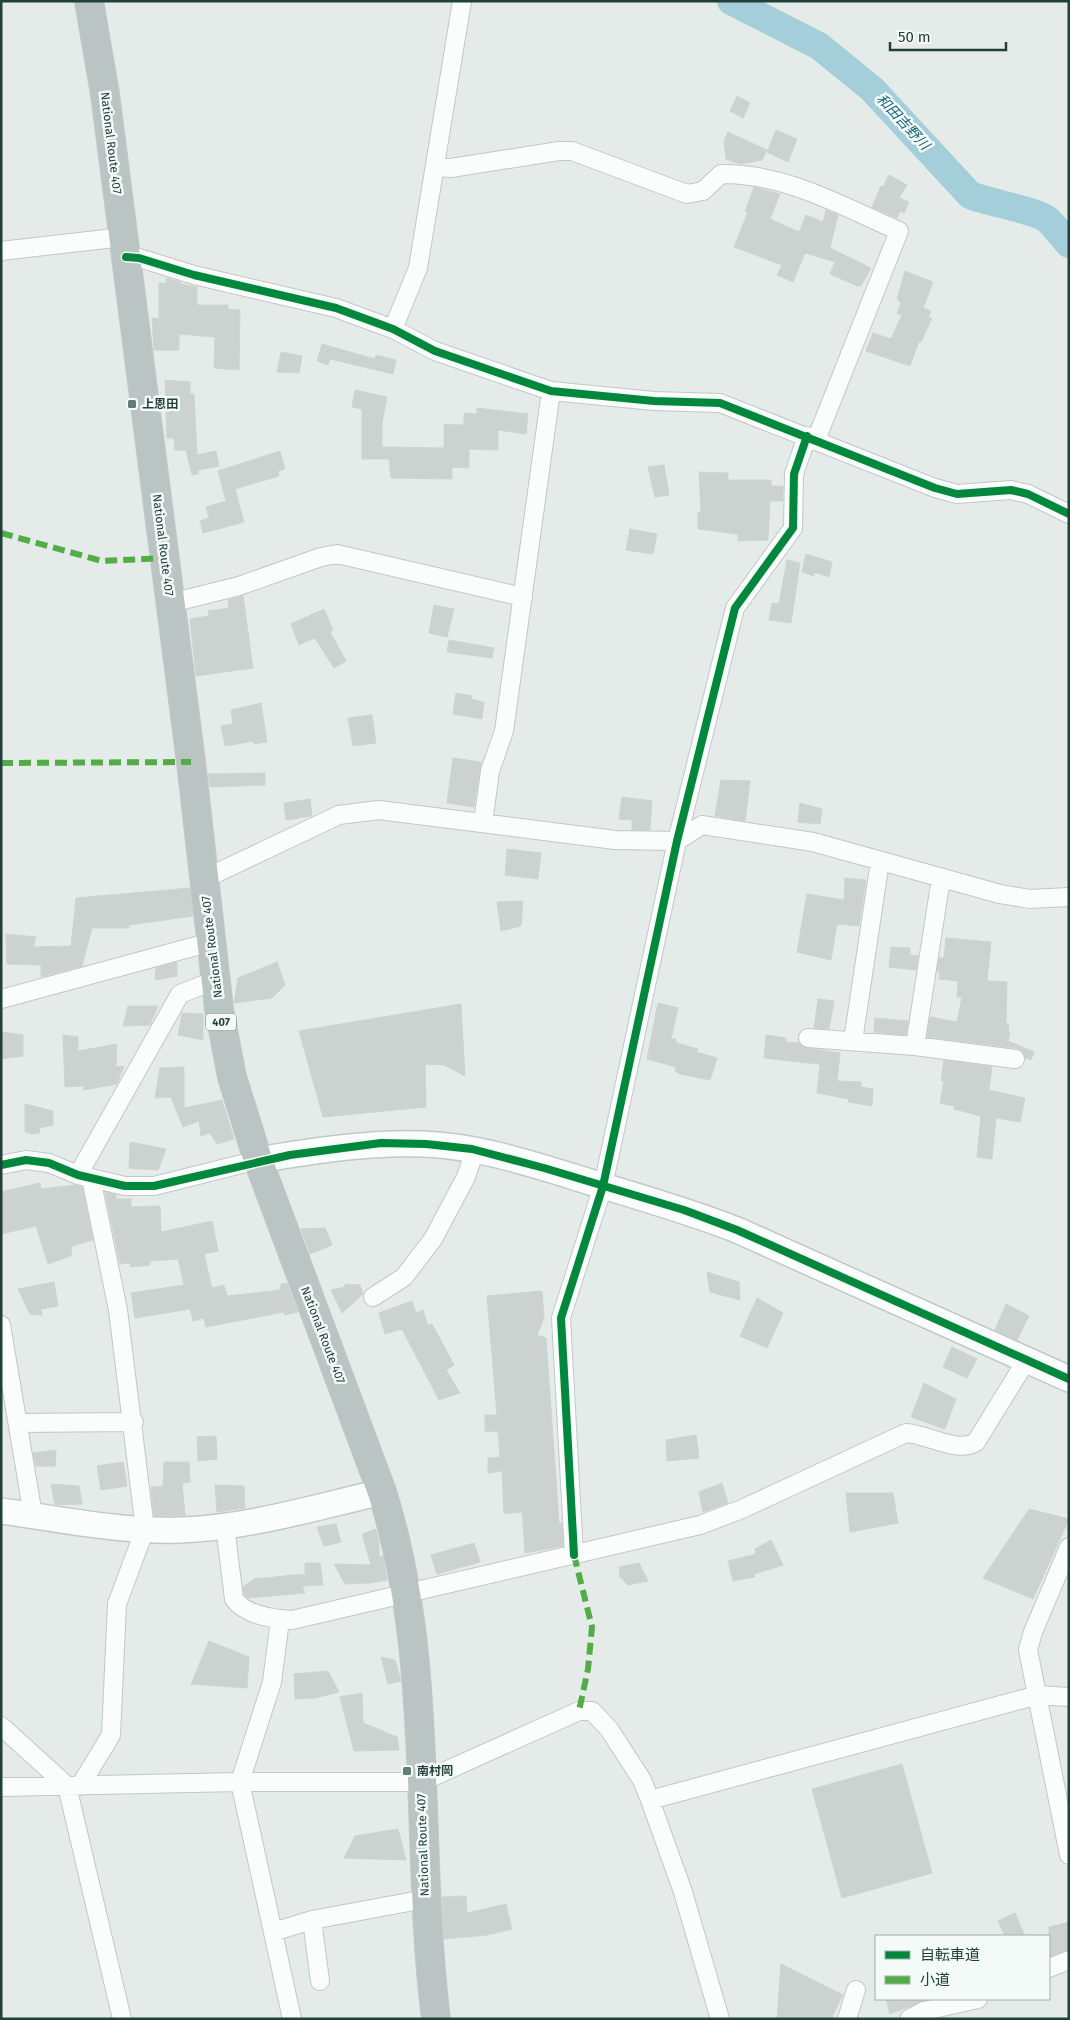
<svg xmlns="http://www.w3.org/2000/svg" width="1070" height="2020" font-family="'Fira Sans','Noto Sans JP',sans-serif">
	<rect width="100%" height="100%" fill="#e5ebe9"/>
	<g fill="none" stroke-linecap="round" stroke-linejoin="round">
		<path stroke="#a5cedb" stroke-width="28" d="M731 1 819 46 872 89 970 195C989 203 1036 210 1048 220 1055 227 1062 236 1069 244"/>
	</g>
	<path fill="#ccd2d0" stroke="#ced4d2" d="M737 96 750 103 743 118 730 111Z
		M776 130 797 139 788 162 767 152Z
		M728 132 767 150 762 160 740 164 726 159 724 141Z
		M889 175 907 185 899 198 909 202 904 213 900 211 897 218 872 207 881 186 883 187Z
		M754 187 780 194 770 219 799 232 806 215 823 222 826 210 838 215 830 248 871 268 861 286H857L830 274 835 262 805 253 793 282 777 275 782 265 734 247 748 212H745Z
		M905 271 933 282 923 308 931 311 928 317 932 318 921 342 919 341 910 366 866 351 873 333 891 339 902 315 897 313 901 303 897 299Z
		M166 278 180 282 181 284 197 287V305H228V309L240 310 239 370 214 368 215 337 179 334V350H154L152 318 159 319V283H167Z
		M322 344 375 359 376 355 396 360 393 374 330 359 328 365 317 361Z
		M281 352 302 356 299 373 277 372Z
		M165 380 190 382V394H194L197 455 216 451 219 466 198 470V474L192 475 186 450H175L174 438H167Z
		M355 390 387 397 382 423V447L444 448V424L464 425V413L477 414V408L528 414 526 434 498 430V450L469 449V468L452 467V479L391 478 389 459H362V409L352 407Z
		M280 451 285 469 278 471 279 476 235 489 244 522 203 533 200 521 209 518 206 507 226 501 218 471Z
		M664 465 669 495 655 497 648 467Z
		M699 472 728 473V480H771V486H783V501H770L768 540 738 541V534L698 529V512H701Z
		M630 529 657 534 653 554 626 550Z
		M806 554 832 562 829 577 814 572V576L802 572Z
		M787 560 800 563 791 623 769 620 772 603 779 604Z
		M243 596 253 668 196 676 190 619 209 616 208 611 229 608 228 600Z
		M434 605 454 609 447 637 429 633Z
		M324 609 333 630 330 632 346 661 334 668 315 638 299 645 291 624Z
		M449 640 494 648 492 658 447 652Z
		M456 693 472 696 471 699 484 702 482 719 453 714Z
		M261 703 267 742 254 744V741L225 746 221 726 233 724 231 710Z
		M372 715 376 743 353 746 348 718Z
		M453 758 481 762 474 807 447 803Z
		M265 773V785L210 787 208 774Z
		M721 780 750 781 745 821 715 816Z
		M622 797 652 801 650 830H632V820L619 819Z
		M310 799 312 816 286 820 284 803Z
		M800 803 822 809 820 824 798 822Z
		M507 849 541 853 538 879 505 875Z
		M845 878 866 880 859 926 837 924 831 960 797 952 807 894 844 900Z
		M190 888 193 916 129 925V928H92L82 966 41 977V965L7 964 6 934 36 937 33 947 71 946 76 898Z
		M523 901 521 926 501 931 497 902Z
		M946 938 991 942 987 981 1007 982 1006 1023 1009 1024 1008 1032 1010 1033 1008 1041 1034 1052 1031 1060 1025 1058 1022 1051 1016 1048 927 1037 930 1017 957 1022 962 997H957L958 981 939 979 940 972H937L939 958H944Z
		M891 947 910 948V955L918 956 916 970 889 967Z
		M177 962V976L155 980 156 968Z
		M277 962 285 985 272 998 234 1003 238 978Z
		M818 999 834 1001 829 1029 814 1028Z
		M658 1003 678 1008 671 1039H676V1043L698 1049 696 1052 717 1058 710 1080 680 1074 675 1071 676 1067 647 1059Z
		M461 1004 465 1076 444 1065 425 1064 426 1107 323 1117 299 1031Z
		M128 1006H158L150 1025 123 1026Z
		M182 1013 203 1014V1040L178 1035Z
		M875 1018 908 1021 906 1035 874 1032Z
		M1 1032 23 1035V1056L1 1059Z
		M63 1035 78 1037V1051L117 1044 116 1067 124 1066 117 1084 83 1090 84 1086 65 1087Z
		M766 1035 786 1038V1042L799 1043 807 1048 840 1053 837 1081 861 1082V1087L873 1089 872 1106 848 1102 849 1099 817 1093 820 1065 818 1064 764 1058Z
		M944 1060 992 1067 989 1090 1025 1098 1020 1122 996 1118 992 1159 977 1157 981 1116 954 1109V1106L940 1103 944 1081H941Z
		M184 1067V1108L222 1100 234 1139 217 1144 210 1133 201 1136 199 1121 183 1127 171 1097 155 1098 160 1068Z
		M25 1104 53 1111V1125L40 1128 39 1133 32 1134 25 1132Z
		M130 1142 166 1149 158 1170 129 1168Z
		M40 1183 41 1189 76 1185 82 1187 93 1240 72 1246 71 1256 48 1264 36 1226 1 1234V1192Z
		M105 1192 116 1195V1199H131V1207L160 1206 161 1232 212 1221 218 1251 204 1254 212 1288 224 1285 227 1296 280 1290 281 1284 287 1283 298 1312 284 1315V1312L206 1327 204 1318 193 1321 190 1309 135 1318 131 1293 184 1285 178 1259 150 1261V1265L131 1267 130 1263 120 1264Z
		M325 1228 332 1245 310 1254 301 1229Z
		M707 1272 739 1282 740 1300 710 1292Z
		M54 1282 58 1306 41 1309 42 1315 30 1314 18 1289Z
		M345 1284 360 1285 363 1294 342 1313 331 1290 345 1287Z
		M542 1291 544 1318 537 1335 546 1338 559 1523H562L563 1546 525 1553 522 1512 504 1514 502 1471 488 1473V1458L500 1457 498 1432 485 1431V1415H497L487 1296Z
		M757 1298 783 1313 767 1348 740 1336Z
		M412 1301 416 1313 423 1310 428 1326 432 1324 454 1365 446 1370 460 1393 439 1400 402 1329 385 1334 379 1313Z
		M1006 1304 1029 1316 1017 1340 995 1330Z
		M952 1347 977 1359 967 1378 943 1367Z
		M924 1383 956 1399 945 1429 911 1417Z
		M696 1435 699 1458 667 1461 666 1440Z
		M216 1436 217 1459 198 1461 197 1437Z
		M56 1450 55 1466H36L33 1453Z
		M123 1462 127 1486 101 1490 97 1466Z
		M164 1462H189L190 1482 182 1483 185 1515 154 1516 151 1487 163 1486Z
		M722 1483 728 1503 703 1512 699 1492Z
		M51 1484 79 1486 82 1504 55 1505Z
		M215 1485 244 1486 245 1508 217 1512Z
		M846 1493H893L898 1523 850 1532Z
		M1029 1509 1069 1519 1033 1599 983 1578Z
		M336 1524 341 1542 324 1546 317 1527Z
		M376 1529 379 1541V1557L383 1556 387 1580 369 1583 345 1584 334 1564 371 1565 362 1534Z
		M771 1540 783 1565 754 1574 755 1577 733 1581 728 1561 756 1554 755 1549Z
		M474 1543 480 1562 437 1574 431 1555Z
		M305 1563H320L323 1585 302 1586 305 1593 248 1598 244 1594 243 1587 254 1579 305 1574Z
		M639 1563 648 1581 628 1585 620 1577 619 1567Z
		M209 1641 249 1657 247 1688 191 1684Z
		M381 1657 395 1660 401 1681 388 1684Z
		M328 1671 339 1692 315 1698 295 1699 294 1674Z
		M362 1693 363 1723 397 1737 399 1750 354 1751 340 1697Z
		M902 1764 932 1873 842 1898 812 1789Z
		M398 1829 406 1860 344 1858 355 1836Z
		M466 1896 467 1913 506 1904 512 1929 487 1935 444 1939 442 1897Z
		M1015 1913 1025 1936H1005L998 1921Z
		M1069 1922V1950L1049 1957V1927Z
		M781 1964 843 1995 831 2019H777Z
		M886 1999H930L890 2014Z"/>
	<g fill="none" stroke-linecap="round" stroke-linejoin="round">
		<g stroke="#c2c8c6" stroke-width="20">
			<path id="street" d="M437 167 451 168 559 151H572L687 194 703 191 721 174C784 173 842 206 899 231L816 440
				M1 251 123 237
				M126 257 139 258 194 275 336 308 393 329 435 351 551 391 654 401 720 403 935 488 957 494 1011 490 1028 494 1069 514
				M393 329 418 268 462 1
				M171 603 239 586 321 557 337 554 523 597
				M483 823 490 771 504 731 551 391
				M204 879 339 815 379 810 615 840 677 841 702 825 813 842 1000 894 1030 899 1069 897
				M1 999 211 942
				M808 1038 915 1046 1015 1059
				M853 1041 880 861
				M915 1046 941 878
				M1 1165 26 1160 49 1163 78 1175 125 1186H154L258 1160
				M78 1175 180 994 216 980
				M373 1297 404 1277 433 1239 466 1177 475 1150
				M1 1325 33 1515
				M18 1423 134 1422
				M225 1526 234 1599C245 1615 274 1619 292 1620L700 1525 742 1509 906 1433C928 1434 957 1454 976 1442L1026 1361
				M1069 1547 1033 1632 1028 1650 1069 1855
				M574 1555 561 1318 603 1186 677 841 735 608 793 528 794 474 807 436
				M280 1620 272 1682 240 1782 292 2019
				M1 1726 67 1786 122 2019
				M80 1786 111 1735 117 1604 145 1529 118 1310 91 1178
				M1 1787 240 1782H421L579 1711H592L609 1729 642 1780 650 1800 683 1892 720 2019
				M650 1800 1038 1695 1069 1697
				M312 1920 320 1981
				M273 1932 312 1920 425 1899
				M1049 1968 1069 1960
				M847 2019 856 1990
				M909 2019 924 2011 978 1999"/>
		</g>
		<g stroke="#c1c9c6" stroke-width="28">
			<path id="secondary" d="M258 1160C312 1151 368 1142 423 1144 480 1146 535 1165 590 1182 639 1197 689 1211 737 1230L1069 1379
				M1 1511C60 1519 120 1532 180 1530 248 1528 316 1507 382 1492"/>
		</g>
		<g stroke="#c1cac8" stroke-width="30">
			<path id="highway" d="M89 1 105 94 191 762 219 1009 232 1077 258 1160 382 1492C436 1662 414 1844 436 2019"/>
		</g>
		<use href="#street" stroke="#fbfcfc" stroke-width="18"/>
		<use href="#secondary" stroke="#fbfcfc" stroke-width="25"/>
		<use href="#highway" stroke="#bac4c2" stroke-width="28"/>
		<path stroke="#53ad46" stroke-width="6" stroke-dasharray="12 6" stroke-linecap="butt" d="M1 533 102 561 165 558
			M1 763 191 762
			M574 1555 592 1627 588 1669 579 1711"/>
		<g stroke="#f4faf7" stroke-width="11">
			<path id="cycleway" d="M126 257 139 258 194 275 336 308 393 329 435 351 551 391 654 401 720 403 935 488 957 494 1011 490 1028 494 1069 514
				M1 1165 26 1160 49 1163 78 1175 125 1186H154L290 1155 381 1143 426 1144 472 1149 544 1168 684 1210 737 1230 1069 1379
				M574 1555 561 1318 603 1186 677 841 735 608 793 528 794 474 807 436"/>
		</g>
		<use href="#cycleway" stroke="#00873e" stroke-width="8"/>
	</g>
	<g fill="#667c77" stroke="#f4faf7" stroke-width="2">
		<rect x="127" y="399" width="10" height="10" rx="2.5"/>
		<rect x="402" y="1766" width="10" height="10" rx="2.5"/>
	</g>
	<g text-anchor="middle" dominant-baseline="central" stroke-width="5" stroke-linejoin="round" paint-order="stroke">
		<rect fill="#f4faf7" stroke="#617873" stroke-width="1" x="206" y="1013.5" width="30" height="17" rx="4"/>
		<g font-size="11" font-weight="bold" fill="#22403a">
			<text x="221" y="1022">407</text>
		</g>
		<g font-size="12" fill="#22403a" stroke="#f4faf7">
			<text transform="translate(111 143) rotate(83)">National Route 407</text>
			<text transform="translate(163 545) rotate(83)">National Route 407</text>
			<text transform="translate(212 947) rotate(-97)">National Route 407</text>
			<text transform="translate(323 1335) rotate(69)">National Route 407</text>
			<text transform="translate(423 1845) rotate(-92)">National Route 407</text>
		</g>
		<g font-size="12" font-weight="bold" fill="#22403a" stroke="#f4faf7" text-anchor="start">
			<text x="142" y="404">上恩田</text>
			<text x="417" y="1771">南村岡</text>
		</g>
		<g font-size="14" font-style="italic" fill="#19657f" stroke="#f4faf7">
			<text transform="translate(903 122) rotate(47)">和田吉野川</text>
		</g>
	</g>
	<rect width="1070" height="2020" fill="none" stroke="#22403a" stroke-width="5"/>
	<rect x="875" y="1935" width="175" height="65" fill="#f4faf7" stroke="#a0b0ab"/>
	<rect x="885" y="1951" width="25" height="8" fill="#00873e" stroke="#a0b0ab"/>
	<text x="920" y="1960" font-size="15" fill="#22403a">自転車道</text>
	<rect x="885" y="1976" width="25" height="8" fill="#53ad46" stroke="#a0b0ab"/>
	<text x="920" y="1985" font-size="15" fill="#22403a">小道</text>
	<path d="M890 42v8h116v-8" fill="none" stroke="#22403a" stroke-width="2.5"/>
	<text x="898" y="42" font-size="15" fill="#22403a" stroke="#f4faf7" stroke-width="4" paint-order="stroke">50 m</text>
</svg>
